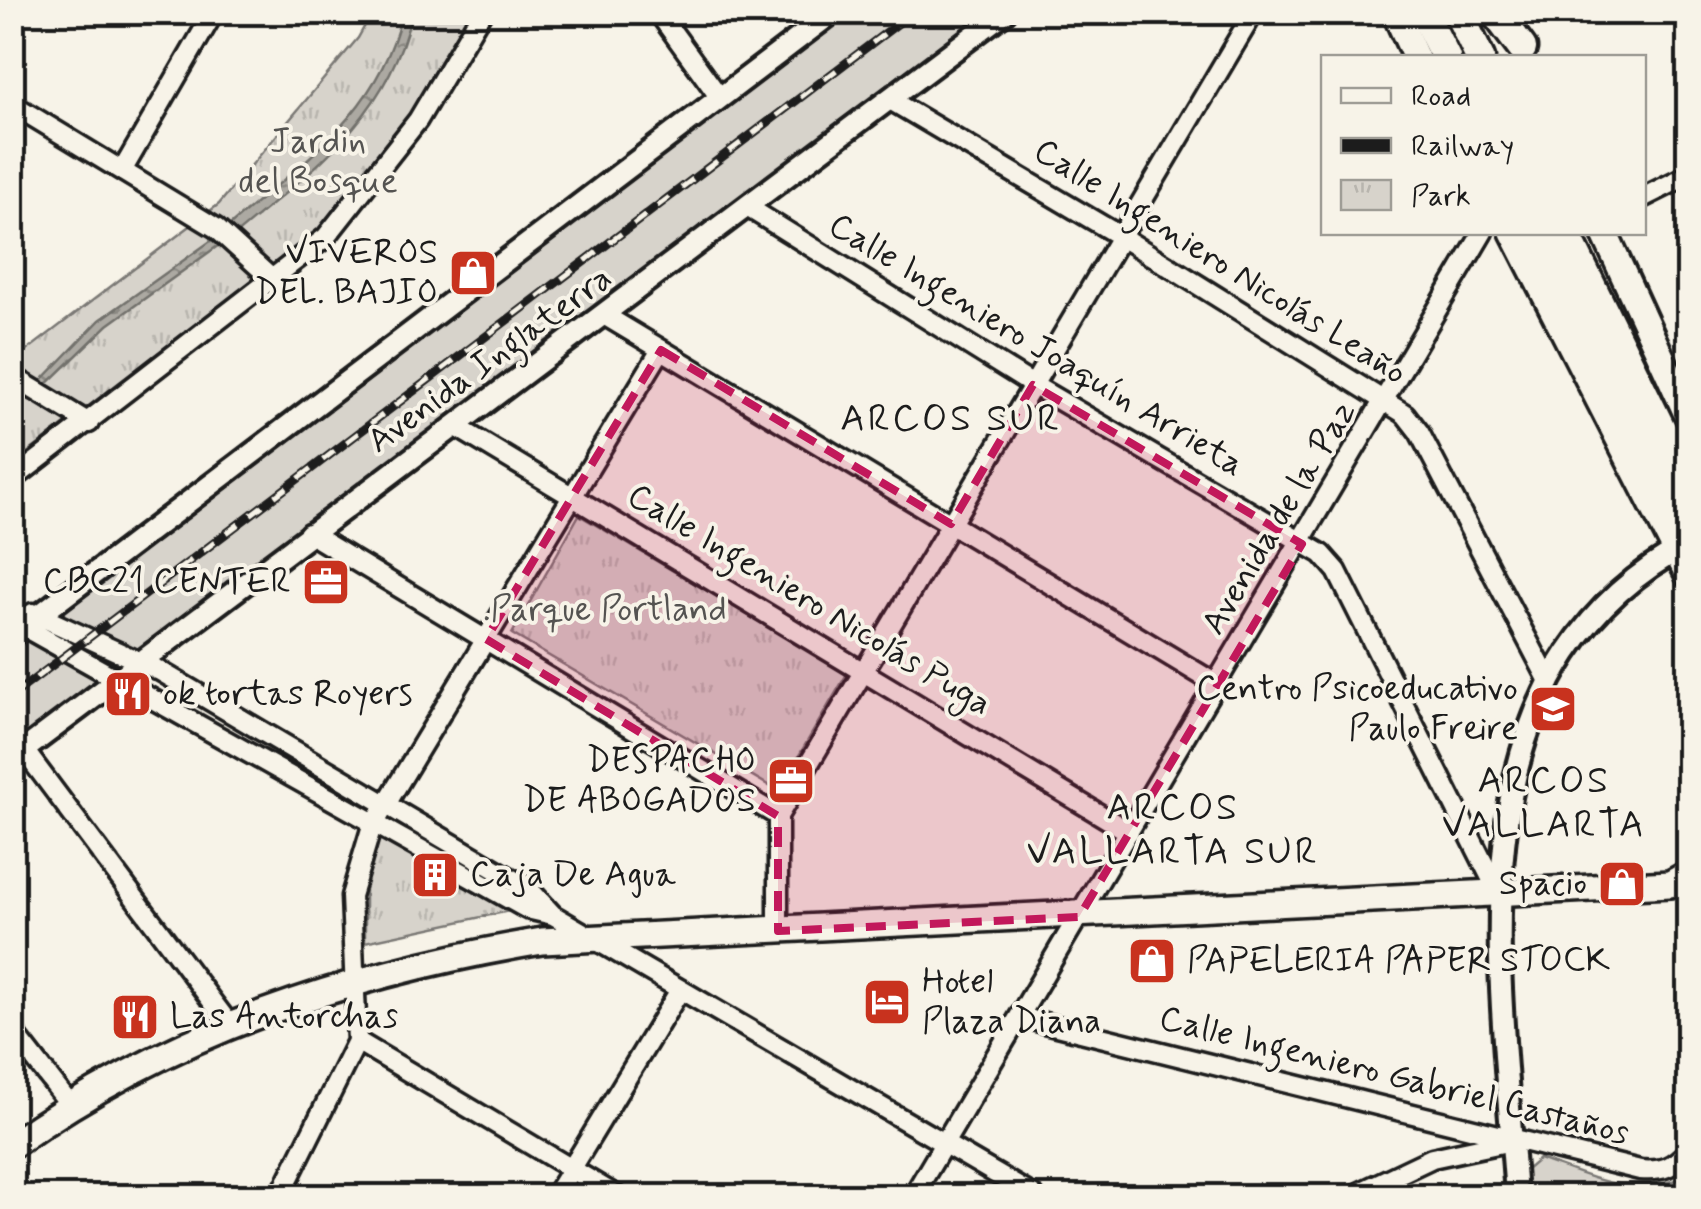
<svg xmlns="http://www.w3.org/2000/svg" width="1701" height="1209" font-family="Mynerve,sans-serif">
	<defs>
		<pattern id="park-tufts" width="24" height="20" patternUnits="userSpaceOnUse" patternTransform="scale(2.5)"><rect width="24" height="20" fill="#d7d3cb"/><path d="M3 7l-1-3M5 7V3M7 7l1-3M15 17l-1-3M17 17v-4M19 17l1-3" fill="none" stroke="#b8b5ae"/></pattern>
		<pattern id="water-ripples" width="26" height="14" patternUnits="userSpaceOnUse" patternTransform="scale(2.5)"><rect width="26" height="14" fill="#aca9a2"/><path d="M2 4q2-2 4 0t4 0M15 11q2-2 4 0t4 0" fill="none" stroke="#8b8983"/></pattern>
	</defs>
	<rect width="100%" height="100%" fill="#f7f3e8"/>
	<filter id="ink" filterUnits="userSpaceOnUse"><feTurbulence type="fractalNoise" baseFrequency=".01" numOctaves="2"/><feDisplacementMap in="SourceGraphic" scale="20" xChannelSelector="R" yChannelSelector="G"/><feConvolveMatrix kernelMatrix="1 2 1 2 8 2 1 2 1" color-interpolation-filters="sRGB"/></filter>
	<g filter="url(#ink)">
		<path fill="#d7d3cb" stroke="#7a7874" stroke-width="2.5" d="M852 13H983L13 745V651Z"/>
		<path fill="url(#park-tufts)" stroke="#7a7874" stroke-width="2.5" d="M372 13H469L401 129 319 229 13 464V361L219 204 358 38Z
			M579 515 847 674 778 791 512 634Z
			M375 829 519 909 365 942V865Z
			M1539 1159C1597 1179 1630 1198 1688 1176L1675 1196H1527L1526 1170Z"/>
		<path fill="url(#water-ripples)" stroke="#72716c" stroke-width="2.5" d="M402 13H412C387 118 314 169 235 235L228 234V227C302 162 379 114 402 13Z
			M219 235 226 240 108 325 42 389V380L100 320Z"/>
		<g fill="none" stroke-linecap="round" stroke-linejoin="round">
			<path stroke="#d6d3c9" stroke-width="28" stroke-dasharray="28 14" stroke-linecap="butt" d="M1674 508 1688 538"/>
			<g stroke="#1c1c1c" stroke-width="25">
				<path id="minor" d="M658 12 720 98
					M892 101 1120 236 1405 414 1419 432 1550 683
					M12 104 216 228 274 281
					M122 171 214 12
					M1644 197 1688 175
					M749 208 1033 385 1322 554 1337 571 1499 894
					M604 315 1218 685
					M12 376 89 423
					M455 426 1129 832
					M12 480 326 237 418 120 482 12
					M309 533 778 816
					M13 612 24 627 527 909 553 915 1034 1196
					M33 613 160 671 529 889 553 915
					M24 750 229 1024
					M778 931V816L1254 12
					M1020 1017 1640 1170C1663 1172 1673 1167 1688 1151
					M12 1030 71 1106
					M357 1041 617 1196
					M280 1196 357 1041 351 896 371 829 661 350
					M555 1196 680 990
					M913 1196 1483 232
					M1352 1196 1432 1158 1507 1142"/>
			</g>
			<g stroke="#1c1c1c" stroke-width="28">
				<path id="tertiary" d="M12 636 833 12
					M12 759 1005 12
					M1516 1196C1501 971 1445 674 1688 544"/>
			</g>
			<g stroke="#1c1c1c" stroke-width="32">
				<path id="secondary" d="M1395 12 1416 58
					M1513 232 1688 574
					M1604 232 1688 416
					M12 1145C172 1031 351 973 542 941L1670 884 1688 874"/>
			</g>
			<g stroke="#1c1c1c" stroke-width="35">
				<path id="primary" d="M1423 12 1446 58
					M1458 12 1480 58
					M1495 12 1522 48
					M1535 232 1674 508
					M1565 232 1688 484"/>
			</g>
			<use href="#minor" stroke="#f7f3e8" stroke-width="18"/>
			<use href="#tertiary" stroke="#f7f3e8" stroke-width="20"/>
			<use href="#secondary" stroke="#f7f3e8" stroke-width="25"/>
			<use href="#primary" stroke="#f7f3e8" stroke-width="28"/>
			<g stroke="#1c1c1c" stroke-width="9">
				<path id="rail" d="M12 696 913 12"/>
			</g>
			<use href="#rail" stroke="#f7f3e8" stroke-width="5" stroke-dasharray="15" stroke-linecap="butt"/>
		</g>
	</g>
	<path fill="#c2185b" fill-opacity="0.2" stroke="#c2185b" stroke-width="8" stroke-dasharray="20 12" stroke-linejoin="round" d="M661 350 951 524 1033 385 1302 544 1079 917 778 931V816L486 639Z"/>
	<defs>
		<g id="shop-square" transform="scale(2.5)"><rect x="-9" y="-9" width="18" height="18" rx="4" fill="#c8321e" stroke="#f7f3e8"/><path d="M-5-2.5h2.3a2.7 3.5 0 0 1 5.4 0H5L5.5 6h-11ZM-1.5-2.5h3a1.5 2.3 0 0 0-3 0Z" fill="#fff"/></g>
		<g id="office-square" transform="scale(2.5)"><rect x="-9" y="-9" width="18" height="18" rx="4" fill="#c8321e" stroke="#f7f3e8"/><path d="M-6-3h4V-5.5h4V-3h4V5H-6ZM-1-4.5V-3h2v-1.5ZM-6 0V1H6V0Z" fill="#fff"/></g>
		<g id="restaurant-square" transform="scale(2.5)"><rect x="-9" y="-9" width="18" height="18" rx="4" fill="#c8321e" stroke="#f7f3e8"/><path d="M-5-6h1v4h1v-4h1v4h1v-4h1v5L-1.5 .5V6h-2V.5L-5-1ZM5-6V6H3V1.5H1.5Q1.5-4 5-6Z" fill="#fff"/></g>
		<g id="school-square" transform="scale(2.5)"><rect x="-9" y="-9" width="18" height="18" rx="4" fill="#c8321e" stroke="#f7f3e8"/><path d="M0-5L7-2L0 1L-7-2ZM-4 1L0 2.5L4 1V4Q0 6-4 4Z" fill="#fff"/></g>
		<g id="building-square" transform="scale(2.5)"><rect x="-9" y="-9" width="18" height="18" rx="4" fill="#c8321e" stroke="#f7f3e8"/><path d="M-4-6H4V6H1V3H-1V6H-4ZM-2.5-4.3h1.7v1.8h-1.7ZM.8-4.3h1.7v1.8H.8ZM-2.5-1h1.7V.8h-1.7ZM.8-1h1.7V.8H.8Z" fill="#fff"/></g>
		<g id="hotel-square" transform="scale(2.5)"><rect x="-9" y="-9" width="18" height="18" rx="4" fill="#c8321e" stroke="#f7f3e8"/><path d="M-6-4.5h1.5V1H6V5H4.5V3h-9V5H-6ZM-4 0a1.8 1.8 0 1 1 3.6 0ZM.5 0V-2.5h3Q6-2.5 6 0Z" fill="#fff"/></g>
	</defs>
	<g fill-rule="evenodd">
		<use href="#shop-square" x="473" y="273"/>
		<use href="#office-square" x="326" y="582"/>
		<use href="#restaurant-square" x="128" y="694"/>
		<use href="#school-square" x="1553" y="709"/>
		<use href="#office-square" x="791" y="781"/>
		<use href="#building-square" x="435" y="875"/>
		<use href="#shop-square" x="1622" y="884"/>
		<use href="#shop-square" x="1152" y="961"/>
		<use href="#hotel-square" x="887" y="1002"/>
		<use href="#restaurant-square" x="135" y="1017"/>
	</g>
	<g text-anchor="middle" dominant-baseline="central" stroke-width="8" stroke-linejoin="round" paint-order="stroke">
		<g font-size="35" fill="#545351" stroke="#f7f3e8">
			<text x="318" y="142">Jardin<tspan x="318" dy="40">del Bosque</tspan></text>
			<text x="605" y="610">.Parque Portland</text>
		</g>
		<g font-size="35" fill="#1c1c1c" stroke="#f7f3e8" text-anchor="end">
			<text x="438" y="253">VIVEROS<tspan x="438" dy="40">DEL. BAJIO</tspan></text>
			<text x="291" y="582">CBC21 CENTER</text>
			<text x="1518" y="689">Centro Psicoeducativo<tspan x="1518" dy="40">Paulo Freire</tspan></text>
			<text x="163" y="694" text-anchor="start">ok tortas Royers</text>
			<text x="756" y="761">DESPACHO<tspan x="756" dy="40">DE ABOGADOS</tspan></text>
			<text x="470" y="875" text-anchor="start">Caja De Agua</text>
			<text x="1587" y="884">Spacio</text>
			<text x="1187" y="961" text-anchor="start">PAPELERIA PAPER STOCK</text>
			<text x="922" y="982" text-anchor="start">Hotel<tspan x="922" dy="40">Plaza Diana</tspan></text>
			<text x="170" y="1017" text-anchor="start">Las Antorchas</text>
		</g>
		<g font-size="35" fill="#1c1c1c" stroke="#f7f3e8">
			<text transform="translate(1220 262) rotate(32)">Calle Ingeniero Nicolás Leaño</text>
			<text transform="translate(1036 345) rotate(31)">Calle Ingeniero Joaquín Arrieta</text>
			<text transform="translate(490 360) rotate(-36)">Avenida Inglaterra</text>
			<text transform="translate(1279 518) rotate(-59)">Avenida de la Paz</text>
			<text transform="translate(809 600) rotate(31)">Calle Ingeniero Nicolás Puga</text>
			<text transform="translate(1394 1076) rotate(14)">Calle Ingeniero Gabriel Castaños</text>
		</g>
		<g font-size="38" letter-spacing="2.5" fill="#1c1c1c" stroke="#f7f3e8">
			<text x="951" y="419">ARCOS SUR</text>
			<text x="1544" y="781">ARCOS<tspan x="1544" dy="44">VALLARTA</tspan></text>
			<text x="1173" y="808">ARCOS<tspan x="1173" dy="44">VALLARTA SUR</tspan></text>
		</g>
	</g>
	<rect width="1701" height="1209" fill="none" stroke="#f7f3e8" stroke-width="50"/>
	<rect x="25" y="25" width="1651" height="1159" fill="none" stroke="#1c1c1c" stroke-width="4" filter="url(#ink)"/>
	<rect x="1321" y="55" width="325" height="180" fill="#f7f3e8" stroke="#9f9d96" stroke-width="2.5"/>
	<rect x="1341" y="88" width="50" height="15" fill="#f7f3e8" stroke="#9f9d96" stroke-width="2.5"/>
	<text x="1411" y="105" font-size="30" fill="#1c1c1c">Road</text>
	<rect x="1341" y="138" width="50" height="15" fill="#1c1c1c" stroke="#9f9d96" stroke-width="2.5"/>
	<text x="1411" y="155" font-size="30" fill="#1c1c1c">Railway</text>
	<rect x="1341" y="180" width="50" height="30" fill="url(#park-tufts)" stroke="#9f9d96" stroke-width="2.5"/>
	<text x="1411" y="205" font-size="30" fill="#1c1c1c">Park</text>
</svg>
